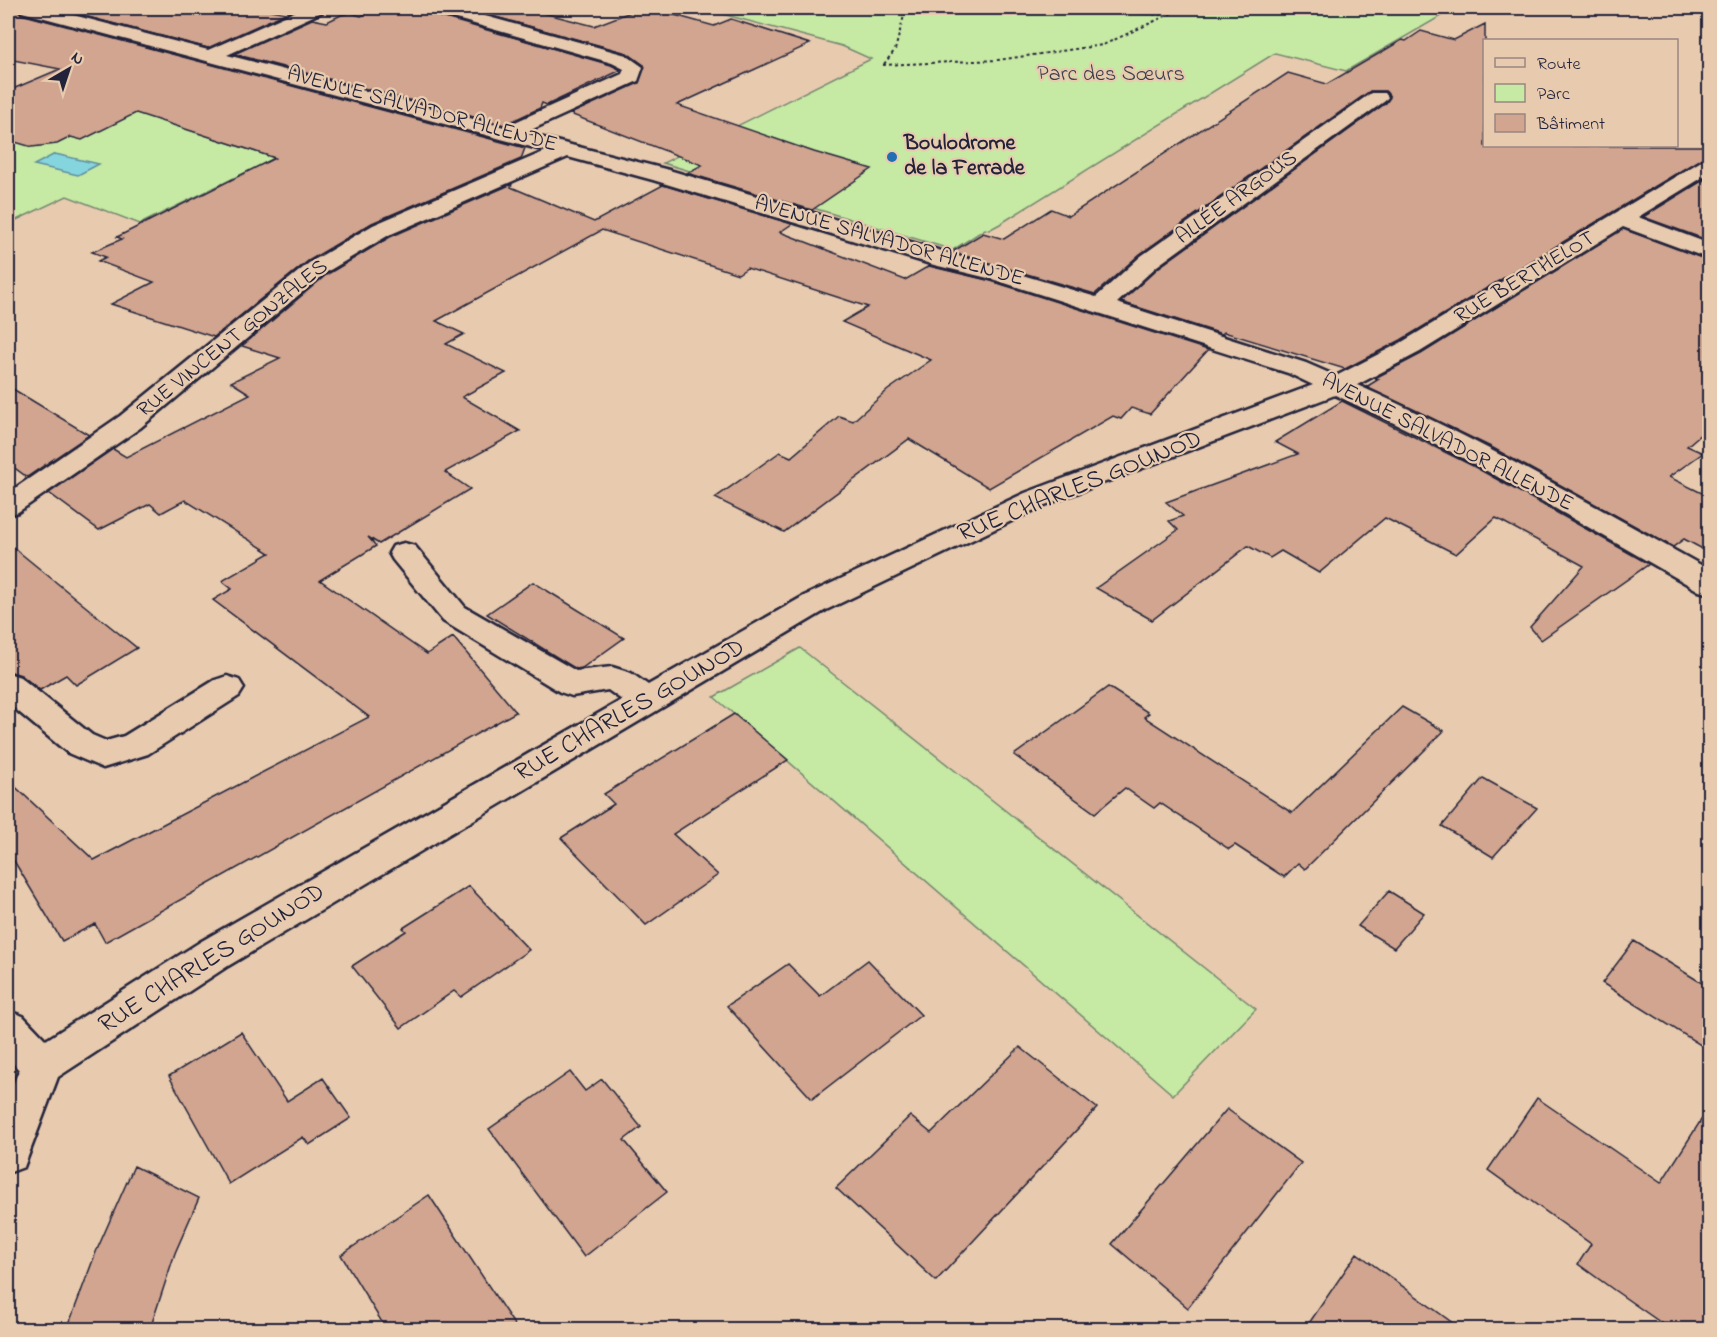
<svg xmlns="http://www.w3.org/2000/svg" width="1717" height="1337" font-family="'Indie Flower',sans-serif">
	<rect width="100%" height="100%" fill="#e8cbaf"/>
	<filter id="ink" filterUnits="userSpaceOnUse"><feTurbulence type="fractalNoise" baseFrequency=".0167" numOctaves="2"/><feDisplacementMap in="SourceGraphic" scale="12" xChannelSelector="R" yChannelSelector="G"/><feConvolveMatrix kernelMatrix="1 2 1 2 8 2 1 2 1" color-interpolation-filters="sRGB"/></filter>
	<g filter="url(#ink)">
		<path fill="#c6e9a3" stroke="#74866f" stroke-width="1.5" d="M700 8H1455L1346 71 1275 53 1000 224 989 230 985 229 953 250 663 163 871 59 842 46Z
			M157 53 88 97 275 158 140 224 67 196 8 224V125Z
			M800 648 1256 1009 1173 1095 714 697Z"/>
		<path fill="#85d5df" stroke="#5d8d9d" stroke-width="1.5" d="M55 154 99 164 78 175 34 165Z"/>
		<path fill="#d1a58f" stroke="#22223b" stroke-width="1.5" d="M8 8H17L21 14 525 148 521 159 372 223 308 261 214 337 111 304 154 282 98 261 106 257 92 252 122 239 117 237 275 158 136 113 82 140 71 137 57 144 32 147 8 140V91L60 69 8 59Z
			M53 8H261L286 13 208 48Z
			M387 8H427L431 14 611 65 621 70 547 105 542 103 540 108 504 125 234 54 312 19 327 22 341 15 351 13 361 16 370 12 375 13Z
			M463 8H524L594 26 641 8H649L714 26 731 19 810 44 677 105 814 152 872 169 812 210 687 173 702 165 570 114 639 83 644 65 627 53Z
			M1485 24V146H1710V156L1702 158 1401 340 1345 369 1224 332 1222 334 1121 302 1158 268 1386 103 1390 97 1385 91H1370L1140 254 1095 294 952 252 983 233 1004 239 1051 209 1069 216 1288 73 1327 84 1402 40 1406 41 1421 31 1454 40Z
			M1710 176V241L1643 217Z
			M512 184 511 187 594 222 663 185 792 224 780 232 905 280 929 266 991 281 1208 350 1150 414 1131 408 1121 419 1113 416 989 488 909 439 784 532 715 498 780 452 791 457 839 416 853 421 888 390 931 360 842 322 868 307 747 268 738 274 602 230 436 321 464 334 446 344 506 373 462 397 520 431 445 472 470 489 379 544 368 537 376 546 320 580 427 654 453 637 516 712 105 942 95 924 62 941 8 851V780L94 860 369 717 213 600 232 589 222 581 270 553 185 500 161 513 150 504 99 530 49 493 113 449 126 457 250 394 231 382 280 358 242 346 326 275 390 237Z
			M1623 229 1710 261V426L1687 446 1703 453 1669 477 1710 497V553L1684 539 1673 547 1493 448 1366 387 1379 379 1375 378 1421 354Z
			M8 386 89 435 27 477 8 463Z
			M1342 401 1473 466 1649 564 1541 640 1530 627 1584 566 1496 518 1456 554 1385 518 1319 573 1281 551 1270 558 1248 546 1152 620 1096 588 1178 530 1169 521 1183 516 1166 502 1298 454 1275 442Z
			M8 543 101 619 137 648 76 685 66 675 40 690 21 675 8 671Z
			M533 582 624 638 582 668 576 669 487 614Z
			M1108 687 1149 713 1144 717 1292 813 1402 707 1444 731 1305 869 1298 863 1284 877 1235 845 1229 849 1160 803 1154 808 1125 788 1095 813 1014 755Z
			M734 714 788 760 673 834 718 875 646 925 561 838 614 804 604 794Z
			M1483 778 1537 808 1493 857 1442 826Z
			M469 886 529 950 461 997 454 991 401 1028 352 966 406 931 403 928Z
			M1389 891 1424 913 1394 948 1358 926Z
			M1634 941 1710 988V1051L1602 983Z
			M868 960 921 1015 812 1099 727 1006 788 964 820 996Z
			M241 1032 287 1101 323 1078 351 1118 309 1145 303 1137 229 1184 169 1076Z
			M1020 1047 1097 1108 936 1281 836 1188 910 1116 931 1133Z
			M570 1072 585 1091 602 1079 641 1127 624 1140 667 1192 584 1257 489 1129Z
			M1537 1098 1661 1183 1710 1106V1329H1670L1614 1290 1578 1264 1591 1244 1488 1170Z
			M1227 1109 1301 1163 1188 1308 1112 1244Z
			M134 1166 199 1198 175 1253 150 1329H67L96 1252Z
			M429 1195 517 1329H386L341 1255Z
			M1357 1253 1461 1329H1305Z"/>
		<g fill="none" stroke-linecap="round" stroke-linejoin="round">
			<g stroke="#22223b" stroke-width="5">
				<path id="minor" d="M19 8H46L208 50 303 8H324L322 12 227 55 504 127 622 74 624 69 612 63 432 12 429 8H456L626 55 643 67 638 81 524 133 669 170 1096 297 1141 256 1371 93H1385L1388 97 1385 101 1157 266 1117 303 1306 363 1336 376 1402 342 1703 160 1710 158V173L1638 217 1710 244V259L1623 227 1420 352 1357 385C1479 439 1594 506 1710 570V594L1699 591C1580 522 1460 452 1335 395L1045 505 826 610 228 966 58 1077 24 1167 8 1173V1098L19 1070 8 1057V1011L23 1016 46 1040 200 942 622 700 608 690 572 696 560 692 443 621 393 560 389 553 393 546 404 543 415 546 465 607 576 671 612 667 631 673 648 685 804 596 1025 493 1313 385 1288 373 992 279 934 265 653 180 568 157 389 235 325 273 140 428 18 512 8 515V493L120 416 309 263 373 225 546 151 22 12Z
					M8 673 20 677 92 735 106 741 124 736 215 680 227 676 239 680 244 688 239 696 148 754 103 768 68 753 8 703Z"/>
			</g>
			<path stroke="#22223b" stroke-width="2" stroke-dasharray="3 3" stroke-linecap="butt" d="M1069 8 1164 15
				M884 64 895 50 906 8
				M883 65 998 60 1103 45 1183 8"/>
			<use href="#minor" fill="#e8cbaf" fill-rule="evenodd"/>
		</g>
	</g>
	<circle fill="#1f6fb2" stroke="#e8cbaf" stroke-width="2" cx="892" cy="157" r="6"/>
	<g text-anchor="middle" dominant-baseline="central" stroke-width="4.5" stroke-linejoin="round" paint-order="stroke">
		<g font-size="22" fill="#3b404b" stroke="#e8cbaf">
			<text x="1111" y="75">Parc des Sœurs</text>
		</g>
		<g font-size="22" fill="#22223b" stroke="#e8cbaf">
			<text transform="translate(422 110) rotate(15)">AVENUE SALVADOR ALLENDE</text>
			<text transform="translate(1237 198) rotate(-36)">ALLÉE ARGOUS</text>
			<text transform="translate(889 242) rotate(16)">AVENUE SALVADOR ALLENDE</text>
			<text transform="translate(1525 278) rotate(-31)">RUE BERTHELOT</text>
			<text transform="translate(233 339) rotate(-39)">RUE VINCENT GONZALES</text>
			<text transform="translate(1447 443) rotate(27)">AVENUE SALVADOR ALLENDE</text>
		</g>
		<g font-size="22" font-weight="bold" fill="#22223b" stroke="#e8cbaf" text-anchor="start">
			<text x="904" y="144">Boulodrome<tspan x="904" dy="25">de la Ferrade</tspan></text>
		</g>
		<g font-size="26" fill="#22223b" stroke="#e8cbaf">
			<text transform="translate(1080 487) rotate(-22)">RUE CHARLES GOUNOD</text>
			<text transform="translate(630 711) rotate(-30)">RUE CHARLES GOUNOD</text>
			<text transform="translate(212 959) rotate(-32)">RUE CHARLES GOUNOD</text>
		</g>
	</g>
	<rect width="1717" height="1337" fill="none" stroke="#e8cbaf" stroke-width="30"/>
	<rect x="15" y="15" width="1687" height="1307" fill="none" stroke="#22223b" stroke-width="2" filter="url(#ink)"/>
	<rect x="1483" y="39" width="195" height="108" fill="#e8cbaf" stroke="#998781" stroke-width="1.5"/>
	<rect x="1495" y="58" width="30" height="9" fill="#e8cbaf" stroke="#998781" stroke-width="1.5"/>
	<text x="1537" y="69" font-size="18" fill="#22223b">Route</text>
	<rect x="1495" y="84" width="30" height="18" fill="#c6e9a3" stroke="#998781" stroke-width="1.5"/>
	<text x="1537" y="99" font-size="18" fill="#22223b">Parc</text>
	<rect x="1495" y="114" width="30" height="18" fill="#d1a58f" stroke="#998781" stroke-width="1.5"/>
	<text x="1537" y="129" font-size="18" fill="#22223b">Bâtiment</text>
	<g transform="translate(69 69) rotate(39)" stroke="#e8cbaf" stroke-width="4.5" paint-order="stroke">
	<path d="M0-4.5L10 22L0 15L-10 22Z" fill="#22223b"/>
	<text y="-9" font-size="16" font-weight="bold" text-anchor="middle" fill="#22223b">N</text>
	</g>
</svg>
